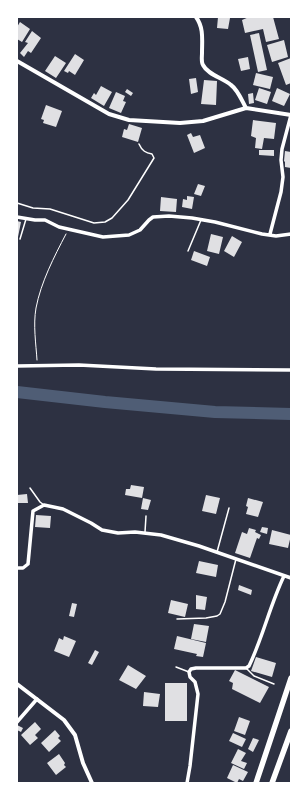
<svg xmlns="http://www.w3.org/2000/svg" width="308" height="800" font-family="Quicksand,sans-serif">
	<rect width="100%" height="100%" fill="#2d3142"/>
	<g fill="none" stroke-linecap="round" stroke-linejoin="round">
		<path stroke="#4f5d75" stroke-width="12" d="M17 392 105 402 215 412 291 414"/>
	</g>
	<path fill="#e0e0e3" d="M218 17 230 18 228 29 217 28Z
		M249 17H273L279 39 266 42 263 29 245 33 242 20Z
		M20 22 30 29 22 42 17 39V27Z
		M32 31 41 38 31 53 28 51 24 57 20 53 28 43 25 42Z
		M259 33 267 70 258 72 250 35Z
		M284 40 288 57 272 62 267 45Z
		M75 54 84 60 75 75 69 71 68 73 64 71Z
		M55 56 66 63 56 78 45 71Z
		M248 57 250 69 241 71 238 59Z
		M291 58V83L286 85 278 63Z
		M256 73 273 77 270 89 253 85Z
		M196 78 198 92 191 94 189 79Z
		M204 80 217 81 216 105 201 104Z
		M101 86 112 92 104 106 91 98 94 93 96 95Z
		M259 88 271 92 267 104 255 100Z
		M277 88 290 94 284 106 272 101Z
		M127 89 133 93 131 96 125 92Z
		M116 92 125 96 123 101 126 102 121 113 109 108Z
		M253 93 254 103 249 104 248 94Z
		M46 105 62 111 56 127 43 123 44 120 41 119Z
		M253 120 276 123 274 139 264 138 262 149 255 148 256 138 251 136Z
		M129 124 142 128 138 142 122 137 124 129 127 130Z
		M191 133 193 137 200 135 205 148 194 153 187 135Z
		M259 150H274V156L259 155Z
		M285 151 291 152V168L285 167V162L284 161Z
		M198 184 205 186 201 196 194 194Z
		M187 196 194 197 192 209 182 207 183 199 187 200Z
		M161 197 177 199 176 212 160 211Z
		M17 221 21 222 18 237 17 236Z
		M211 234 223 237 219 254 207 251Z
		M232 236 242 242 234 257 224 251Z
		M194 251 210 257 207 266 191 260Z
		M131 485 144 487 142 498 125 495 126 489H130Z
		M27 494 28 503H17V495Z
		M206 495 220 498 216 514 202 511Z
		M143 498 151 500 148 510 141 509Z
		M248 498 263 502 258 517 246 514 248 507 246 506Z
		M36 515 51 516 50 528 35 527Z
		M262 527 268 528 267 534 260 532Z
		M249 528 256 530 255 532 261 535 259 539 257 538 250 558 235 553 242 532 247 534Z
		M272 530 291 535 288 548 269 544Z
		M199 561 218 565 216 577 196 573Z
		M239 585 252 590 251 595 238 590Z
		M196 595 207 597 205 610 196 609Z
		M171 600 188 604 185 617 168 613Z
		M72 603 77 604 74 617 69 616Z
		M194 624 209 626 206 642 191 639Z
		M64 636 76 641 69 657 54 651 59 638 63 640Z
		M177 636 206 643 203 657 196 656 197 654 174 649Z
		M95 650 99 652 92 665 88 663Z
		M256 657 276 663 272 677 251 671Z
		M128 665 146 676 136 689 119 680Z
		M235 670 269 687 260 703 232 689 233 683 229 681Z
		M165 683H187V721H165Z
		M144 692 160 694 158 707 143 706Z
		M239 717 250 721 245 735 234 731Z
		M35 722 41 729 35 735 38 738 30 745 21 735Z
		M17 725 23 728 21 732 17 730Z
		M55 730 60 736 58 738 61 741 49 752 41 743Z
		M233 733 246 739 242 747 229 741Z
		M253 738 259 740 253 752 248 749Z
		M238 749 246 753 241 761 247 763 244 769 231 763Z
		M59 754 65 763 64 765 66 767 56 775 47 763Z
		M233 765 248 772 243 781 239 779 237 783 227 778Z"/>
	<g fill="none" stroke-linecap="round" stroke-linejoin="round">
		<path stroke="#fff" stroke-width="1" d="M37 360C36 344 33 325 36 308 41 282 54 257 66 234"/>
		<path stroke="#fff" stroke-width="1.5" d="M17 203 33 208 50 209 94 223 105 222 112 218 128 200 154 158 152 154C146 153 142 151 139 144
			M20 239 26 219
			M188 251 201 220
			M30 488 40 502 44 505
			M145 532 146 516
			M217 552 229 508
			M177 619 206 618 217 616 220 614 225 602 236 559
			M176 667 189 672
			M246 668 254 676 274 684"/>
		<path stroke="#fff" stroke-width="3.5" d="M17 217 35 220H45L59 227 103 237 129 235 140 230 149 220 153 217 169 216 192 218 215 222 262 234 276 236 291 234
			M270 234 281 192 283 177 281 160 282 149 291 115
			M17 366 79 365 156 369 291 370
			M17 568H23L28 564 33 511 44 505 63 509 91 523 102 530 118 533 135 532 161 535 199 546 291 578
			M17 722 37 699
			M187 783 190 766 198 694 195 682 190 677 189 672 191 669 196 668H246L249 666C263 637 270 605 284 576"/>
		<path stroke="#fff" stroke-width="4" d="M196 17C204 28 202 40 202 53 202 57 201 62 203 65 208 75 223 78 231 85 238 90 242 101 246 108
			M17 61 109 114 129 120 180 123 203 121 246 108 291 115
			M17 684 64 720 75 735 83 763 92 783"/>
		<path stroke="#fff" stroke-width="5.5" d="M256 783 291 678
			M272 783 291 731"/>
	</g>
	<rect width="308" height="800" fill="none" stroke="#ffffff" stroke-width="36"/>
</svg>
